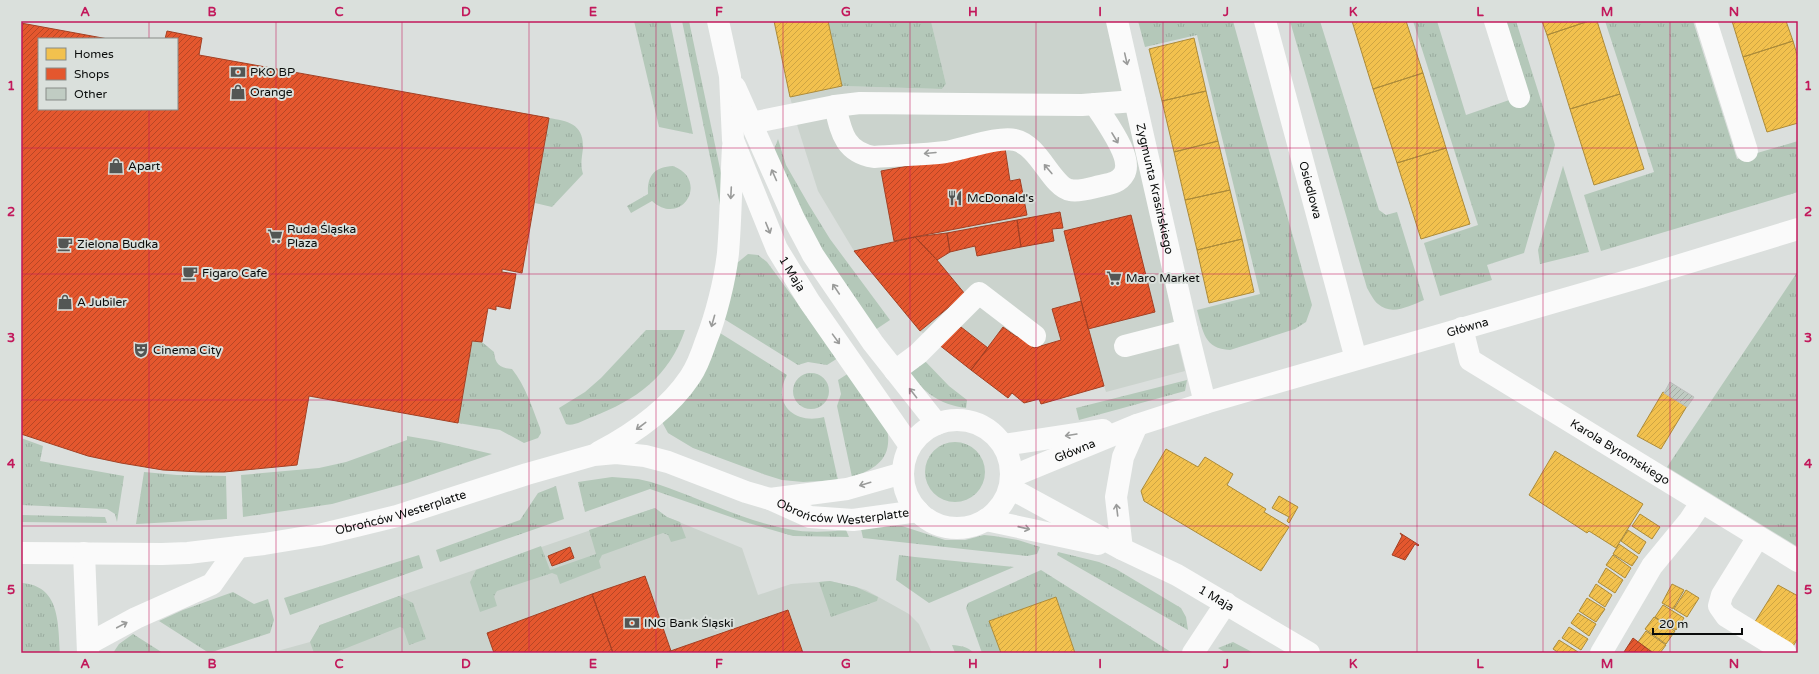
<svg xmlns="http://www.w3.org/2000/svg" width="1819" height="674" font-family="'Varela Round',sans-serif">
	<defs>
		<pattern id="grass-tufts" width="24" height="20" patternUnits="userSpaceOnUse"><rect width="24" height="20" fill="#b4c8b9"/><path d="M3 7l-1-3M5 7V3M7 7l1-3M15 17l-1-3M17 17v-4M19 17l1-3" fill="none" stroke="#99ab9e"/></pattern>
		<pattern id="homes-hatch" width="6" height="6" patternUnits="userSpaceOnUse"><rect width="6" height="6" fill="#f2c14e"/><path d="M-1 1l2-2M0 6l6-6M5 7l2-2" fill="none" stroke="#cea543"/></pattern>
		<pattern id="shops-hatch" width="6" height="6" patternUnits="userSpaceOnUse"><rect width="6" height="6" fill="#e4572e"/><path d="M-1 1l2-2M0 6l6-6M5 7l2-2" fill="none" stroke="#b74625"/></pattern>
		<pattern id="building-hatch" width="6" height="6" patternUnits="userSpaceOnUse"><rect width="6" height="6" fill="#c0ccc3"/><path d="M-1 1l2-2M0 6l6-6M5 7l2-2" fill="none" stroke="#a4aea6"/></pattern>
	</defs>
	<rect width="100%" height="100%" fill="#dbdfdd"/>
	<path fill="#cbd3cd" d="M931 21H1109L1178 316 1173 323 1185 371 1106 392 1104 386 1041 404 1039 399 1024 403 1012 393 1008 398 920 331 854 251 818 191 798 128 790 97 842 86 942 89 946 84Z
		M655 508 667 517 742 548 758 595 791 584 819 582 830 581 856 587 866 590 909 614 919 624 932 653H270L310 642 320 625 399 596Z"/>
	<path fill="url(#grass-tufts)" d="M634 21H670L693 134 659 127Z
		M682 21H689L722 178V215Z
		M828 21H931L946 84 942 89 842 86Z
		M1138 21H1233L1312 305 1306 322 1295 329 1230 350C1204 349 1203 331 1197 310L1260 294 1197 35 1145 47Z
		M1290 21H1320L1379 210 1386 215 1397 212 1424 300C1410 306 1391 316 1378 304 1374 301 1370 293 1367 288Z
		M1413 21H1437L1466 115 1515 98 1499 21H1516L1555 145 1524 253 1487 265 1492 280 1440 296 1424 243 1478 225Z
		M1605 21H1693L1737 159 1798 141V192L1601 251 1584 195 1654 172Z
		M549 118C568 121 584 124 583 148 582 158 580 164 583 174L552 207 535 203Z
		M778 139 786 165 809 205 830 239 890 320 875 330 825 255 802 215 774 150Z
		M673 166C710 180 682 228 652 201L631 213 627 206 648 194C647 176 654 167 673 166Z
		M1563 166 1589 252 1540 264 1538 250Z
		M748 254 758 255 767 262 838 358 827 365 808 362 798 365 724 319 737 263Z
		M1798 271V547L1667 467Z
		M646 330H685C669 377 636 400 592 417 584 420 573 427 566 424L559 408 585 392 601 378Z
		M720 333 787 375C771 404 795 425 824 417L838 480 803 482 782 480 766 475 693 448 668 433 662 422Z
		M472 341 482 342 494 352C495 364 500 368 512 369 526 387 532 407 540 428L541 433 538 438 524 443 500 430 458 423Z
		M923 359 949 386 967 400 966 408C938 404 926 393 908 373Z
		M849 373 887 429C893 458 876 469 852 477L837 406 841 394 838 380Z
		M793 391a18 18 0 1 1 36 0a18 18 0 1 1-36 0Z
		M1187 380 1185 391 1079 420 1076 408Z
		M407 436 436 441 492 454 407 483 332 504 243 517 241 475 319 468 346 462 407 440Z
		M21 438 43 446 40 461 124 476 117 522 115 514 107 509 21 505Z
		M925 472a30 30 0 1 1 60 0a30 30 0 1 1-60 0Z
		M144 472 177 475 226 476 227 519 136 524Z
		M612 477 638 479 651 482C696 496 743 521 788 529 807 533 827 532 846 530L849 537 793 536 745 522 650 489 585 512 578 482Z
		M556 486 564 519 440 562 436 550 520 520 538 493Z
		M655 508 667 517 680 522 686 538 671 542 668 535 663 533 602 555 599 561 601 568 560 584 557 575 552 573 497 591 494 596 497 606 480 612 470 582 476 570 541 546 550 570 596 554 589 530Z
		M21 515 105 517 107 523 21 522Z
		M880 526H902L945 540H965L984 535 994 536 1018 540 1040 547 1037 554 1027 556 863 538 861 529Z
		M1058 552 1099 562 1116 569 1181 608 1186 617 1188 630 1057 555Z
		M419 555 423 568 290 615 284 598Z
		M899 555 915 557 1014 567 929 603 896 580Z
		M1041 570 1171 652 1075 653 1056 597 989 621 1001 653H982L966 608 968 603Z
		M830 581 856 587 878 597 877 601 831 617 819 582Z
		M21 583C60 585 58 623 60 653H21Z
		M233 592 254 604 268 599 274 620 270 633 209 653 159 621 183 610Z
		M399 596 413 603 426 639 409 645 403 628 400 627 334 653H314L310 642 320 625Z
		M133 634 163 653H113L119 644Z
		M1233 642 1254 653H1226L1218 648Z
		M952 645C961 646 967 646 974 653H955Z"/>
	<path fill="url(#homes-hatch)" stroke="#ac8b3a" d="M774 21H828L842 86 790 97Z
		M1352 21H1406L1423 73 1373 89Z
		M1542 21H1589L1547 35Z
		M1589 21H1597L1620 94 1570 109 1547 35Z
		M1732 21H1786L1793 41 1743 57Z
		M1194 38 1206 91 1162 101 1149 49Z
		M1793 41 1798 58V123L1767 132 1743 57Z
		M1423 73 1446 148 1397 163 1373 89Z
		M1206 91 1218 141 1174 152 1162 101Z
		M1620 94 1644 169 1594 185 1570 109Z
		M1218 141 1230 190 1185 200 1174 152Z
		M1446 148 1470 224 1421 239 1397 163Z
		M1230 190 1242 239 1197 250 1185 200Z
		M1242 239 1254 292 1209 303 1197 250Z
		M1663 392 1687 406 1661 449 1637 436Z
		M1166 449 1198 467 1205 457 1233 474 1227 485 1266 509 1264 512 1289 527 1261 571 1144 501 1141 491Z
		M1555 451 1643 504 1616 548 1589 531 1587 533 1529 495Z
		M1279 496 1298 507 1289 523 1287 521 1289 517 1272 508Z
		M1640 514 1660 527 1652 539 1632 526Z
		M1628 530 1646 542 1639 554 1621 541Z
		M1619 544 1638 557 1632 566 1613 554Z
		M1613 555 1631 568 1625 578 1606 565Z
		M1606 568 1623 580 1615 593 1598 582Z
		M1596 584 1612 595 1605 607 1589 596Z
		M1672 584 1684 590 1673 609 1662 603Z
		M1778 585 1798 596V638L1792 648 1753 625Z
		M1686 590 1699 598 1687 617 1674 609Z
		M1056 597 1075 653H1001L989 621Z
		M1587 598 1605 609 1596 622 1579 611Z
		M1663 605 1684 618 1676 630 1655 617Z
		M1578 613 1596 624 1589 636 1571 623Z
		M1654 617 1675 631 1666 644 1645 629Z
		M1569 627 1588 639 1581 650 1562 638Z
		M1646 631 1666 645 1660 653H1654L1638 642Z
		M1559 640 1578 652 1577 653H1559L1553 649Z"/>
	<path fill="url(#shops-hatch)" stroke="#a34024" d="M21 23 108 39H39V109H177V39H165L167 31 202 38 199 55 549 118 522 273 502 269V272L516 274 510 309 496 306V310L488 308 482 342 472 341 458 423 309 396 297 465 224 472H201L163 470 121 463 88 456 21 434Z
		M1005 148 1010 181 1020 179 1027 215 894 241 881 171Z
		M1060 212 1063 228 1052 229 1054 241 1021 247 1017 220Z
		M1131 215 1155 312 1088 329 1064 231Z
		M1017 220 1021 247 977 256 975 246 950 252 947 233Z
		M947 233 950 252 937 260 915 237Z
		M915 237 937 260 965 294 920 331 854 251Z
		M1081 301 1104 386 1041 404 1039 399 1024 403 1012 393 1008 398 971 370 1003 327 1017 337 1018 335 1034 348 1061 340 1052 309Z
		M961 327 988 348 971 370 938 344Z
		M1400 533 1419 545 1418 546 1415 544 1405 560 1392 555 1402 536Z
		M570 547 574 558 552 566 548 556Z
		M645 576 671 651 665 653H613L592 594Z
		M592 594 613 653H494L487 633Z
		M788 610 803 653H665L679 648Z
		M1633 638 1653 653 1624 652Z"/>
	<path fill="url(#building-hatch)" stroke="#bcbebd" d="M1670 382 1694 397 1687 407 1664 393Z"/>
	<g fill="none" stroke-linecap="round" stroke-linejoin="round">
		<g stroke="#fafafa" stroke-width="22">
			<path id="s1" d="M718 21 730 76 733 140 777 249 809 301 910 446"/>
			<path id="s2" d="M1117 21 1187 330 1205 403"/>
			<path id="s3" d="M1265 21 1356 359"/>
			<path d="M1495 21 1519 97"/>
			<path d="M1706 21 1747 151"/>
			<path d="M735 87 794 219 813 255 873 343 937 424"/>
			<path d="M835 106C841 131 844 152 874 157 898 155 923 155 946 152 965 149 998 136 1015 140 1039 145 1052 187 1070 190 1079 192 1091 188 1100 186 1109 184 1119 183 1124 174 1134 157 1104 120 1095 104"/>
			<path d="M751 123 835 106 860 103 1082 105 1135 101"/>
			<path id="s4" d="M1462 328 1470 360 1798 561"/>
			<path d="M1125 346 1187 330"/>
			<path d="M895 371 918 354 979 293 1035 336"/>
			<circle cx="957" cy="474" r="54"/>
			<path d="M1004 445 1103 430"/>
			<path d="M599 452C633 434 668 410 690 377 697 367 702 353 706 341 716 316 725 280 728 253 731 218 731 182 733 147"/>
			<path id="s5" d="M1011 477 1137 425 1205 403 1641 277 1798 229"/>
			<path id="s6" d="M1010 488 1122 549 1177 575 1309 653"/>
			<path d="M770 499 847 489 903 473"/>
			<path d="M986 520 1098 544"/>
			<path d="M1758 537 1722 595 1719 606 1726 616 1785 652"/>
			<path d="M1122 549 1116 497 1123 457 1137 425"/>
			<path id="s7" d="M21 553 162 554 188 553 264 544 319 535 397 516 527 474 594 455 616 453 645 456 668 462 746 492 770 499 810 517 853 520 918 511"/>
			<path d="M84 553 88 653"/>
			<path d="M88 644 136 618 212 584 238 547"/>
			<path d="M1193 653 1226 603"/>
			<path d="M1601 653 1652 566 1689 521 1701 503"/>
		</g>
	</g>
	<defs><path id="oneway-shaft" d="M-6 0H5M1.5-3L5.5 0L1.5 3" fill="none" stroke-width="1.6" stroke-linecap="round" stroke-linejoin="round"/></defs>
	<g stroke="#9a9b9a">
		<use href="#oneway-shaft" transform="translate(1126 59) rotate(77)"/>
		<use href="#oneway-shaft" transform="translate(1115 138) rotate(59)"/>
		<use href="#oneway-shaft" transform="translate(930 153) rotate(175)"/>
		<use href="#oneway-shaft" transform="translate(1048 169) rotate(-130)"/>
		<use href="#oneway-shaft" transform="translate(774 175) rotate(-114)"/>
		<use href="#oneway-shaft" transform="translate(731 193) rotate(93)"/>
		<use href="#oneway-shaft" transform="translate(768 228) rotate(68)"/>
		<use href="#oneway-shaft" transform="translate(836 289) rotate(-124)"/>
		<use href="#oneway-shaft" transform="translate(713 321) rotate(106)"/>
		<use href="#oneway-shaft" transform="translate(836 339) rotate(54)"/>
		<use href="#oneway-shaft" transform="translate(913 393) rotate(-128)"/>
		<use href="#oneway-shaft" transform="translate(641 426) rotate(143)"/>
		<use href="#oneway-shaft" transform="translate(1071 435) rotate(171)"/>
		<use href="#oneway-shaft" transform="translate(865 484) rotate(163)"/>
		<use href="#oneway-shaft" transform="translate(1117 510) rotate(-97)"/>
		<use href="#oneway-shaft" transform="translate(1024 528) rotate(13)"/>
		<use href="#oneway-shaft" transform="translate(122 625) rotate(-28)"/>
	</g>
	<path fill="none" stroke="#c2185b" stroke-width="1" stroke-opacity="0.55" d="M149 21V39M276 21V653M402 21V653M529 21V653M656 21V653M783 21V653M910 21V653M1036 21V653M1163 21V653M1290 21V653M1417 21V653M1543 21V653M1670 21V653M149 109V653M21 148H1798M21 274H1798M21 400H1798M21 526H1798"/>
	<defs>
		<g id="bank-bare" transform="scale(1.2)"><path d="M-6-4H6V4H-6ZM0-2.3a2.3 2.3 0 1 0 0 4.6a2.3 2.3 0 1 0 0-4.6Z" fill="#535654" stroke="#dae0dc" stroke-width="2.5" paint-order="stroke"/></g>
		<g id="shop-bare" transform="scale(1.2)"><path d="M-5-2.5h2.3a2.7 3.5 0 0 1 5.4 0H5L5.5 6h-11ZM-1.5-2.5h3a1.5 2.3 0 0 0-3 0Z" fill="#535654" stroke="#dae0dc" stroke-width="2.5" paint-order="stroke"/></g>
		<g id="restaurant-bare" transform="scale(1.2)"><path d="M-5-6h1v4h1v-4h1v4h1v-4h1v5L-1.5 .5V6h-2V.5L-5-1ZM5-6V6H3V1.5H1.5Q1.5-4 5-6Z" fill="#535654" stroke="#dae0dc" stroke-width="2.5" paint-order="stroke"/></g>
		<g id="supermarket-bare" transform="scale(1.2)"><path d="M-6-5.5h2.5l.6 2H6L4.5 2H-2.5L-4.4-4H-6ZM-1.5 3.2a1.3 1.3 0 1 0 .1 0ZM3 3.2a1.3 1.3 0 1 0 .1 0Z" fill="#535654" stroke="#dae0dc" stroke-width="2.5" paint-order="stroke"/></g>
		<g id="cafe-bare" transform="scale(1.2)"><path d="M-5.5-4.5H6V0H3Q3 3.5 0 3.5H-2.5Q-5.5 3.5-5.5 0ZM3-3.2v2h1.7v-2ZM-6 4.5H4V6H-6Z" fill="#535654" stroke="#dae0dc" stroke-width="2.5" paint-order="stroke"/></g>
		<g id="theatre-bare" transform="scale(1.2)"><path d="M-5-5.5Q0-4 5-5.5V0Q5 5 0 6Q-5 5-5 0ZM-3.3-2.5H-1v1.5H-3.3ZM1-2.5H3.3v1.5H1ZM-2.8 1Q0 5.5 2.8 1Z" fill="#535654" stroke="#dae0dc" stroke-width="2.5" paint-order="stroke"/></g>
	</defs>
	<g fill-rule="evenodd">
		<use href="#bank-bare" x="238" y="72"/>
		<use href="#shop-bare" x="238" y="92"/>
		<use href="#shop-bare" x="116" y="166"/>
		<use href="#restaurant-bare" x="955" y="198"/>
		<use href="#supermarket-bare" x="275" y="236"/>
		<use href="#cafe-bare" x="65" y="244"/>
		<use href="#cafe-bare" x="190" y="273"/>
		<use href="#supermarket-bare" x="1114" y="278"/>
		<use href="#shop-bare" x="65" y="302"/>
		<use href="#theatre-bare" x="141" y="350"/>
		<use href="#bank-bare" x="632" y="623"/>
	</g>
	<g text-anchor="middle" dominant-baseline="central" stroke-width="4" stroke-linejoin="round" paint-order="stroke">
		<g font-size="12" fill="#0a0c0b" stroke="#dae0dc" text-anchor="start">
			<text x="250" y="72">PKO BP</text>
			<text x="250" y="92">Orange</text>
			<text x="128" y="166">Apart</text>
			<text x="967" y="198">McDonald's</text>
			<text x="287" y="229">Ruda Śląska<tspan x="287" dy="14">Plaza</tspan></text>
			<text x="77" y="244">Zielona Budka</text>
			<text x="202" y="273">Figaro Cafe</text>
			<text x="1126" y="278">Maro Market</text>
			<text x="77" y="302">A Jubiler</text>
			<text x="153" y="350">Cinema City</text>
			<text x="644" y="623">ING Bank Śląski</text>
		</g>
		<g font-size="12" fill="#0a0c0b" stroke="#dae0dc">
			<text stroke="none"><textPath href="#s2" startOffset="172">Zygmunta Krasińskiego</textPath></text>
			<text stroke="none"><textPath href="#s3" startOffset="175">Osiedlowa</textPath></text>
			<text stroke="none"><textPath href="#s1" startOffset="267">1 Maja</textPath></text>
			<text stroke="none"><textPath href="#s5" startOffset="481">Główna</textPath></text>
			<text stroke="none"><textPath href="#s5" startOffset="69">Główna</textPath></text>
			<text stroke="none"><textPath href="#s4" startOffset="209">Karola Bytomskiego</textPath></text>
			<text stroke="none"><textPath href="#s7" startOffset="845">Obrońców Westerplatte</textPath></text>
			<text stroke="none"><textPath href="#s7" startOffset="384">Obrońców Westerplatte</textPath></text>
			<text stroke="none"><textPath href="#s6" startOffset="234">1 Maja</textPath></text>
		</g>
	</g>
	<rect width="1819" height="674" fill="none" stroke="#dae0dc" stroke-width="44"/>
	<rect x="38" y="38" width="140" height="72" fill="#dae0dc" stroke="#878b88"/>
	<rect x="46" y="48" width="20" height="12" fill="#f2c14e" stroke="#878b88"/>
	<text x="74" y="58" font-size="12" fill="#0a0c0b">Homes</text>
	<rect x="46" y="68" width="20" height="12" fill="#e4572e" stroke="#878b88"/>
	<text x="74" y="78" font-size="12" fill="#0a0c0b">Shops</text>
	<rect x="46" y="88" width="20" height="12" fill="#c0ccc3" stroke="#878b88"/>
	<text x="74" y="98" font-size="12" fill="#0a0c0b">Other</text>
	<path d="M1653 628v6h89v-6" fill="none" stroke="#0a0c0b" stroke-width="2"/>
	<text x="1659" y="628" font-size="12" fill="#0a0c0b" stroke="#dae0dc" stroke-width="3" paint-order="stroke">20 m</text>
	<rect x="22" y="22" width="1775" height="630" fill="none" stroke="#c2185b" stroke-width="1.5"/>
	<g font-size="13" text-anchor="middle" font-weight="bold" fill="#c2185b">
		<text x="85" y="16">A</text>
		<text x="212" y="16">B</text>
		<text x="339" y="16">C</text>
		<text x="466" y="16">D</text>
		<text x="593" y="16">E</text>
		<text x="719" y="16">F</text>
		<text x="846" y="16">G</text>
		<text x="973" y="16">H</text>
		<text x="1100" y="16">I</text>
		<text x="1226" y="16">J</text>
		<text x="1353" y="16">K</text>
		<text x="1480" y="16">L</text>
		<text x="1607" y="16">M</text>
		<text x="1734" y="16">N</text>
		<text x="11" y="90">1</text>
		<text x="1808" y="90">1</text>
		<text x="11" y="216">2</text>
		<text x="1808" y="216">2</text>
		<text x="11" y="342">3</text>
		<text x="1808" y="342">3</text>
		<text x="11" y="468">4</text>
		<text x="1808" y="468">4</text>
		<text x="11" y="594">5</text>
		<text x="1808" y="594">5</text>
		<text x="85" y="668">A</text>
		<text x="212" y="668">B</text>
		<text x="339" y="668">C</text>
		<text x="466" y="668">D</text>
		<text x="593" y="668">E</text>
		<text x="719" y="668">F</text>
		<text x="846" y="668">G</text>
		<text x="973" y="668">H</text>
		<text x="1100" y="668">I</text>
		<text x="1226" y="668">J</text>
		<text x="1353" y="668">K</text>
		<text x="1480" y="668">L</text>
		<text x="1607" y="668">M</text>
		<text x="1734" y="668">N</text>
	</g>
</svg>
